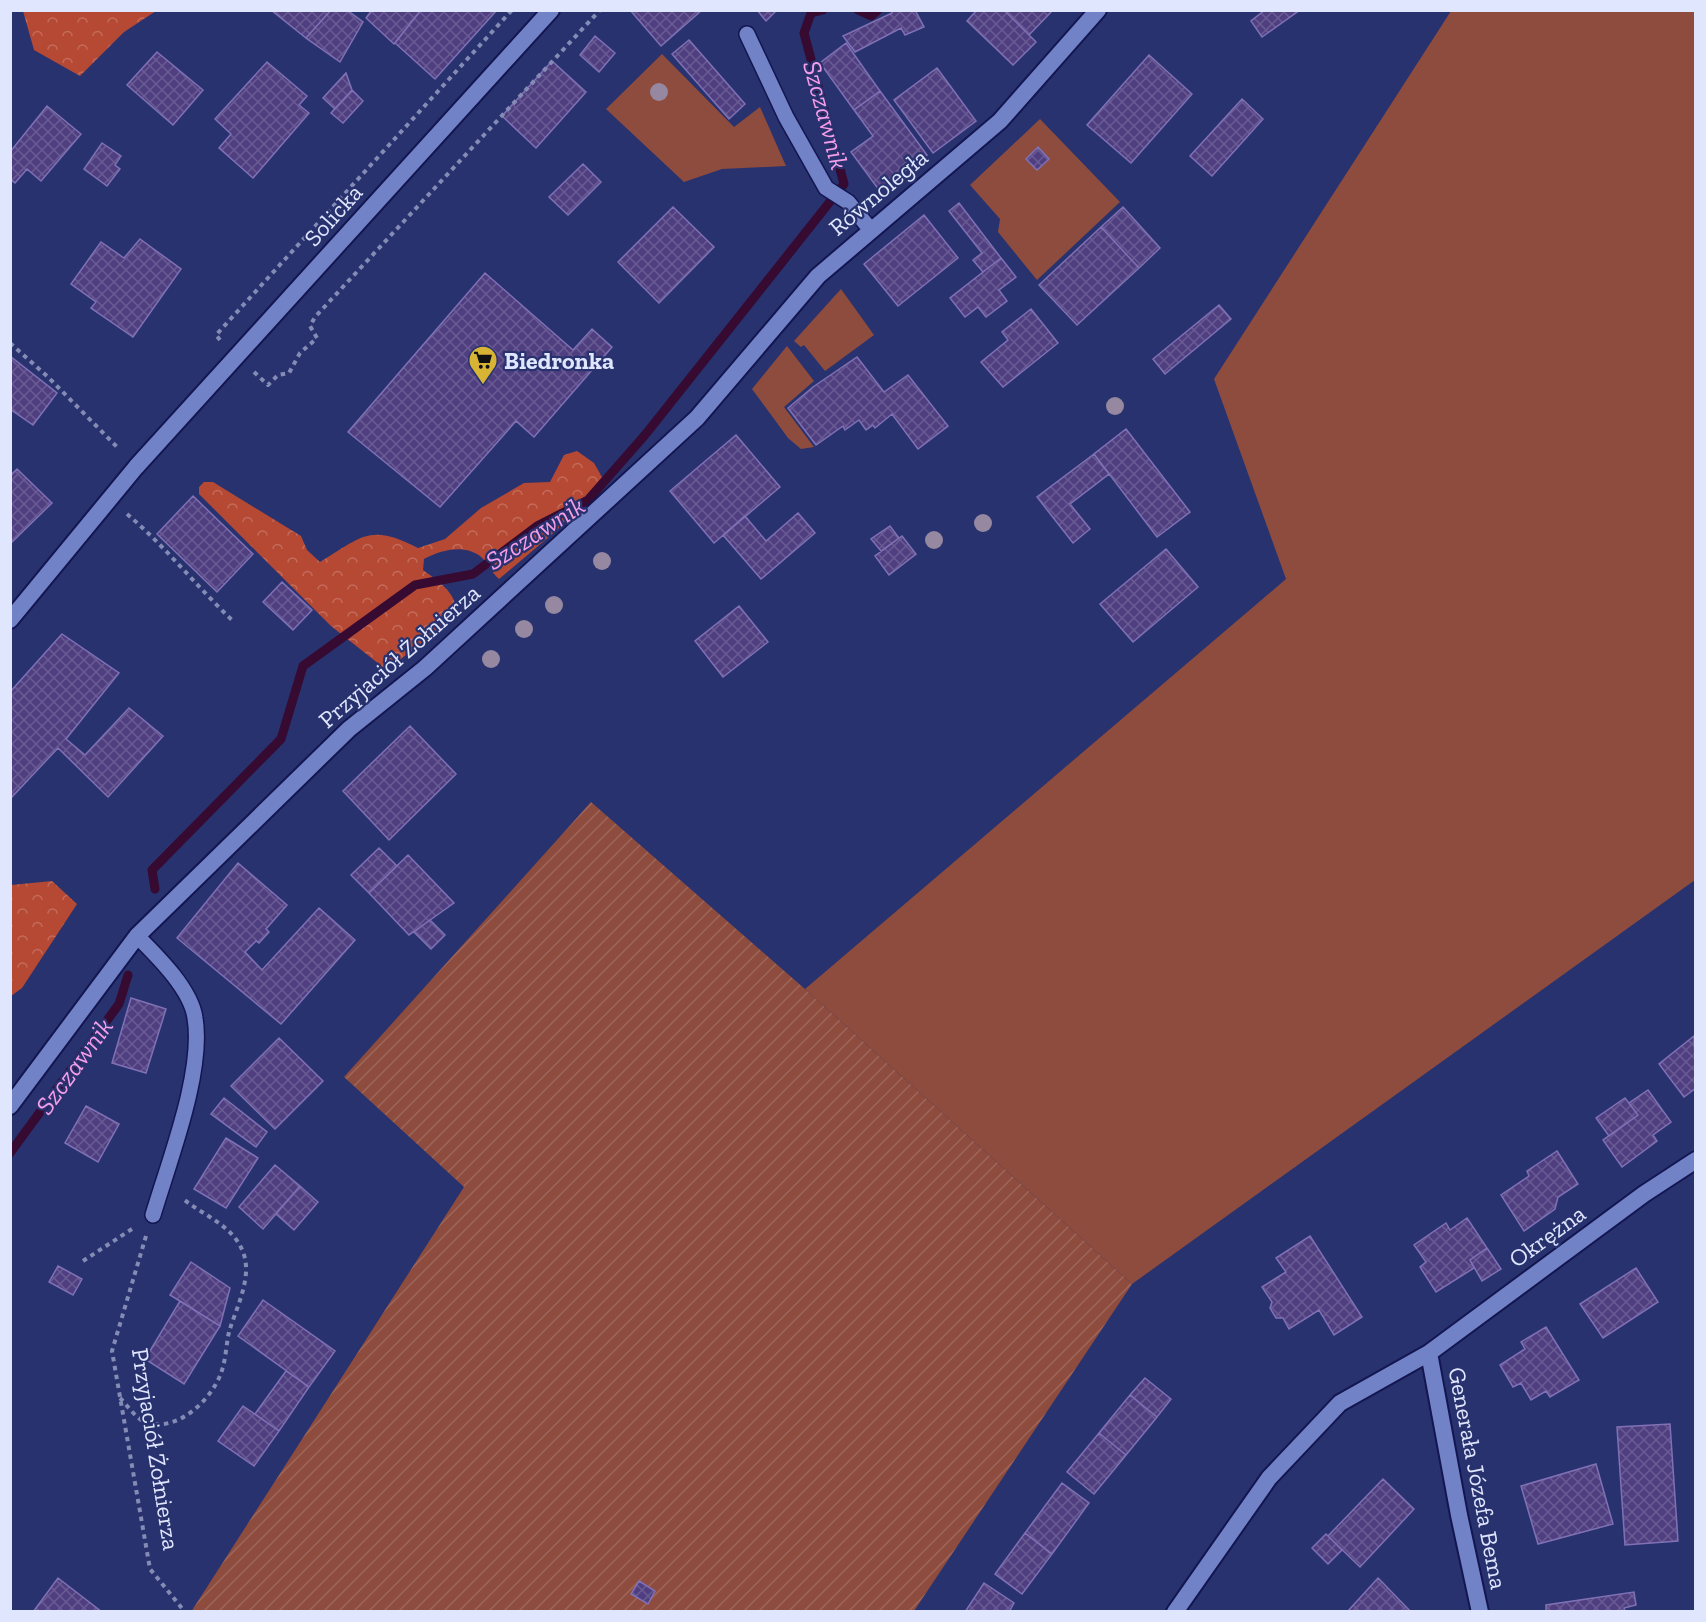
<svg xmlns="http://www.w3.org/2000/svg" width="1706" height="1622" font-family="'Zilla Slab',serif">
	<defs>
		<pattern id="forest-crowns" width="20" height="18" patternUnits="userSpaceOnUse" patternTransform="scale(1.5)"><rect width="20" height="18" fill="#b64933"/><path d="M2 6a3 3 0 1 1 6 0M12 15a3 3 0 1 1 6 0" fill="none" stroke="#c36c5c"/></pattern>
		<pattern id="garden-furrows" width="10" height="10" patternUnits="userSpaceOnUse" patternTransform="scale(1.5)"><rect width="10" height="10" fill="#8e4c3e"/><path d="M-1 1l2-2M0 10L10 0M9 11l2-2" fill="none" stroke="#9e665b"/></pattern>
		<pattern id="building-cross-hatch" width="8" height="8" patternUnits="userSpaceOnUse" patternTransform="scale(1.5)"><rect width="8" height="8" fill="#503f80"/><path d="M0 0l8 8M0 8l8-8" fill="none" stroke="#695b93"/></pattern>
	</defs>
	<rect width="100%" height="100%" fill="#28326e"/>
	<path fill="#8e4c3e" d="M1451 11H1695V880L1132 1284 805 989 1286 579 1214 379Z
		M662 54 734 127 760 107 786 166 722 169 684 182 606 109Z
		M1040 119 1120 202 1037 280 998 232 1000 219 970 185Z
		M841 289 874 335 825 371 804 345 801 347 794 341Z
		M787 346 814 381 784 407 814 447 801 449 788 438 752 389Z"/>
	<path fill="url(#forest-crowns)" d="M23 11V10L156 11 124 32 80 76 34 50Z
		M577 451 594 463 603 479 557 530 499 579C491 572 487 561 480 556 463 544 441 550 424 559L423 570C439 582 460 594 455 617L397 662 384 668 331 626 199 494V487L204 482H213L301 536 307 550 320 562C362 537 369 523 418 548L445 539 481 508 524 483 550 482 564 455Z
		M52 881 77 904 22 988 11 996V885Z"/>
	<path fill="url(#garden-furrows)" d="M591 802 805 989 1132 1284 914 1611 191 1612 464 1187 344 1077Z"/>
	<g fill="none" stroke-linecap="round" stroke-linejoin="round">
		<path stroke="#360a31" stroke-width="9" d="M858 10 871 16 878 10
			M155 889 152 870 281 739 303 666 415 585 473 574 537 526 588 500 645 435 844 184 804 33 811 13 823 10
			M10 1153 119 1004 128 975"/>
	</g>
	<path fill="url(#building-cross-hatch)" stroke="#8071b6" stroke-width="1.5" d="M271 10H331L306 38Z
		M331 10H347L363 22 340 62 306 38Z
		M372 10H421L394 44 366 18Z
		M421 10H497L435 79 395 43Z
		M630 10H702L661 46Z
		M757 10H777L766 21Z
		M891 10H915L924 27 905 35 901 28 855 52 843 36 892 13Z
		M977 10H1004L1036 42 1013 65 967 21Z
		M1004 10H1053L1029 35Z
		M1265 10H1300L1262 37 1251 21Z
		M595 36 615 53 599 72 580 55Z
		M689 40 745 104 729 119 672 54Z
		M846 43 880 91 854 110 820 63Z
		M157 52 203 90 173 125 127 85Z
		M1149 55 1192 94 1131 163 1087 125Z
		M552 61 586 92 536 148 502 116Z
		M267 62 307 96 299 105 309 113 253 178 219 148 231 134 215 119Z
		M937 68 976 121 933 153 894 100Z
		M346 73 352 90 335 109 323 98Z
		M352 90 363 101 343 123 331 113Z
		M880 91 927 155 879 190 851 152 873 136 854 110Z
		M1242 99 1263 119 1212 176 1190 156Z
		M47 106 81 134 41 181 27 169 15 183 10 179V152Z
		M102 143 121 156 115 165 120 169 107 186 84 169Z
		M1038 147 1049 159 1037 170 1026 159Z
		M583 164 601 182 568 215 549 197Z
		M959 203 1001 258 983 272 973 260 982 253 949 211Z
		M673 207 714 247 659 303 618 262Z
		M1123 207 1160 248 1139 268 1101 227Z
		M924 215 958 258 898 306 864 264Z
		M1101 227 1139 268 1077 325 1039 285Z
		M140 239 181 269 133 337 91 308 96 302 71 284 101 242 124 258Z
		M1001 258 1016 277 999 290 1007 301 986 317 978 307 965 317 950 298Z
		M485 273 573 350 592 329 612 347 534 437 516 421 440 507 348 432Z
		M1219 305 1231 319 1165 374 1153 359Z
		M1031 309 1058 343 1003 387 981 362 1008 340 1002 332Z
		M10 356 57 393 33 425 10 409Z
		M857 357 884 392 908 375 948 426 918 449 892 414 875 428 873 425 866 430 859 420 845 430 843 426 816 445 788 408 813 387Z
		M1126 429 1190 512 1157 537 1094 454Z
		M736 435 780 487 714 543 670 491Z
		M1094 454 1109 474 1070 504 1090 529 1073 543 1037 497Z
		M17 469 52 503 10 544V476Z
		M193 496 253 554 217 592 157 534Z
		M798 513 815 533 761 579 723 535 745 516 766 541Z
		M890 526 899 538 881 551 871 539Z
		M902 536 916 554 889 575 875 556Z
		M1166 549 1198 587 1133 642 1100 604Z
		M282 582 312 610 293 630 263 602Z
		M739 606 768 642 723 677 695 641Z
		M62 634 119 673 66 739 85 755 129 708 163 736 108 797 58 748 10 799V692Z
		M410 726 456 774 389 840 343 791Z
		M379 848 397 866 369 893 351 875Z
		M408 855 454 903 409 935 369 893Z
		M238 863 287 905 266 929 269 932 259 943 256 941 245 952 262 970 319 908 355 940 281 1024 177 938Z
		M430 920 445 935 431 949 414 932Z
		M131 998 166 1009 146 1073 112 1063Z
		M1694 1036 1696 1088 1684 1097 1659 1064Z
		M279 1038 323 1081 275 1129 231 1086Z
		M1648 1090 1671 1122 1653 1135 1657 1141 1622 1167 1603 1140 1638 1115 1629 1103Z
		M224 1098 267 1132 256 1147 211 1114Z
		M1625 1098 1638 1115 1609 1136 1596 1118Z
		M86 1106 119 1124 98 1162 65 1143Z
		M226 1138 258 1158 226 1208 194 1189Z
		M1557 1151 1578 1184 1558 1197 1555 1209 1524 1231 1501 1195 1529 1176 1527 1171Z
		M275 1165 300 1186 263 1229 239 1207Z
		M300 1186 318 1202 294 1230 276 1214Z
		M1467 1218 1487 1248 1470 1260 1474 1268 1436 1292 1420 1267 1426 1262 1414 1245 1446 1223 1450 1230Z
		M1310 1236 1362 1317 1334 1335 1319 1310 1289 1329 1283 1318H1276L1270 1308 1272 1302 1262 1287 1286 1272 1276 1258Z
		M1487 1248 1501 1269 1482 1281 1470 1260Z
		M191 1262 230 1288 220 1326 170 1295Z
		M58 1266 82 1279 73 1295 49 1282Z
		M1636 1268 1658 1302 1603 1338 1580 1304Z
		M263 1300 335 1351 309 1387 238 1336Z
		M180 1301 220 1326 184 1384 145 1359Z
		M1546 1327 1579 1380 1550 1397 1546 1391 1531 1400 1521 1383 1513 1387 1500 1365 1525 1349 1521 1342Z
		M286 1371 309 1387 279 1431 255 1414Z
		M1145 1378 1171 1399 1157 1417 1130 1395Z
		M1130 1395 1157 1417 1126 1455 1099 1433Z
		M243 1406 279 1431 254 1466 218 1441Z
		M1670 1424 1678 1541 1625 1545 1617 1427Z
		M1099 1433 1126 1455 1094 1494 1067 1472Z
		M1596 1464 1613 1524 1538 1544 1521 1486Z
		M1383 1479 1414 1509 1360 1567 1328 1536Z
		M1062 1483 1089 1503 1052 1554 1025 1533Z
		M1025 1533 1052 1554 1022 1594 995 1574Z
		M1326 1534 1342 1550 1328 1564 1312 1548Z
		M58 1578 102 1612H33Z
		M1378 1578 1383 1583 1411 1612H1347Z
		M639 1581 655 1591 648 1604 631 1594Z
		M984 1583 1014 1603 1009 1612H965Z
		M1634 1592 1636 1605 1624 1608 1625 1612H1546V1605Z"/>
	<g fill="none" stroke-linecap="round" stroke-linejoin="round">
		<g stroke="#131651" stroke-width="18">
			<path id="service" d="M747 34 786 117 826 188 848 202 870 229
				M137 936C157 956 191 989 195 1018 204 1072 169 1161 153 1215"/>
		</g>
		<g stroke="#131651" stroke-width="20">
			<path id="minor" d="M10 1106 137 936 349 729 425 668 697 418 818 276 1000 121 1098 10
				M1429 1353 1459 1515 1480 1612
				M1175 1612 1269 1478 1340 1403 1429 1353 1644 1194 1696 1160"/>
		</g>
		<g stroke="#131651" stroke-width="20">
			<path id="tertiary" d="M10 620 136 467 551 10"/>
		</g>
		<path stroke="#848cb5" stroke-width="4" stroke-dasharray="4.5 4.5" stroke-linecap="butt" d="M220 340 216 335 512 10
			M10 343 48 377 119 449
			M254 372 268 385 278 375 289 373 300 353 317 338 310 326 315 317 600 10
			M127 514C165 546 196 586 232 620
			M146 1236 112 1351 150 1569 185 1612
			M83 1261 135 1227
			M120 1398C127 1405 135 1417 143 1421 175 1435 211 1401 221 1373 226 1360 226 1345 229 1332 236 1308 253 1277 243 1252 233 1225 202 1215 182 1198"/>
		<use href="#service" stroke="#7282c6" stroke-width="15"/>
		<use href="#minor" stroke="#7282c6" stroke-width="16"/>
		<use href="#tertiary" stroke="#7282c6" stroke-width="16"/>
	</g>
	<g fill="#9588a0">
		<circle cx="659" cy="92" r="9"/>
		<circle cx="1115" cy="406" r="9"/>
		<circle cx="983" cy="523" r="9"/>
		<circle cx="934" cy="540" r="9"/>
		<circle cx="602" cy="561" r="9"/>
		<circle cx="554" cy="605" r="9"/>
		<circle cx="524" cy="629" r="9"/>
		<circle cx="491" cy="659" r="9"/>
	</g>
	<defs>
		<g id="supermarket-pin" transform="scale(1.5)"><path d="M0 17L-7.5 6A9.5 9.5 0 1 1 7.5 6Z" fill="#d7b434" stroke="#28326e"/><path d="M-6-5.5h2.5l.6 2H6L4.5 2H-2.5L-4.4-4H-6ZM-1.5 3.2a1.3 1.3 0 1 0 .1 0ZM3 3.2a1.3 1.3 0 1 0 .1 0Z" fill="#111"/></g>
	</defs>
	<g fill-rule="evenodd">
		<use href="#supermarket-pin" x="483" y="360"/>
	</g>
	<g text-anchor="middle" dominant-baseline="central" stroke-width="4.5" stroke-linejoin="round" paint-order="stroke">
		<g font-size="24" fill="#e0e6fd" stroke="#28326e">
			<text transform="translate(878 192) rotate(-40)">Równoległa</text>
			<text transform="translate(333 215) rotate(-48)">Solicka</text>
			<text transform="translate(399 656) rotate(-41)">Przyjaciół Żołnierza</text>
			<text transform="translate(1547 1236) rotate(-36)">Okrężna</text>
			<text transform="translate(156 1449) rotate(81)">Przyjaciół Żołnierza</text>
			<text transform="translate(1478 1478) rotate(79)">Generała Józefa Bema</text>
		</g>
		<g font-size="24" font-weight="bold" fill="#e0e6fd" stroke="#28326e" text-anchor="start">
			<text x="504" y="360">Biedronka</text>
		</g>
		<g font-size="26" font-style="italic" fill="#f69de7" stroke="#28326e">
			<text transform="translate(826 115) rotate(75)">Szczawnik</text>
			<text transform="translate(535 533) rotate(-33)">Szczawnik</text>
			<text transform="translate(74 1066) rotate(-54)">Szczawnik</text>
		</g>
	</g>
	<rect width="1706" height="1622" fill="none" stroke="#e0e6fd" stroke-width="24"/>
</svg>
